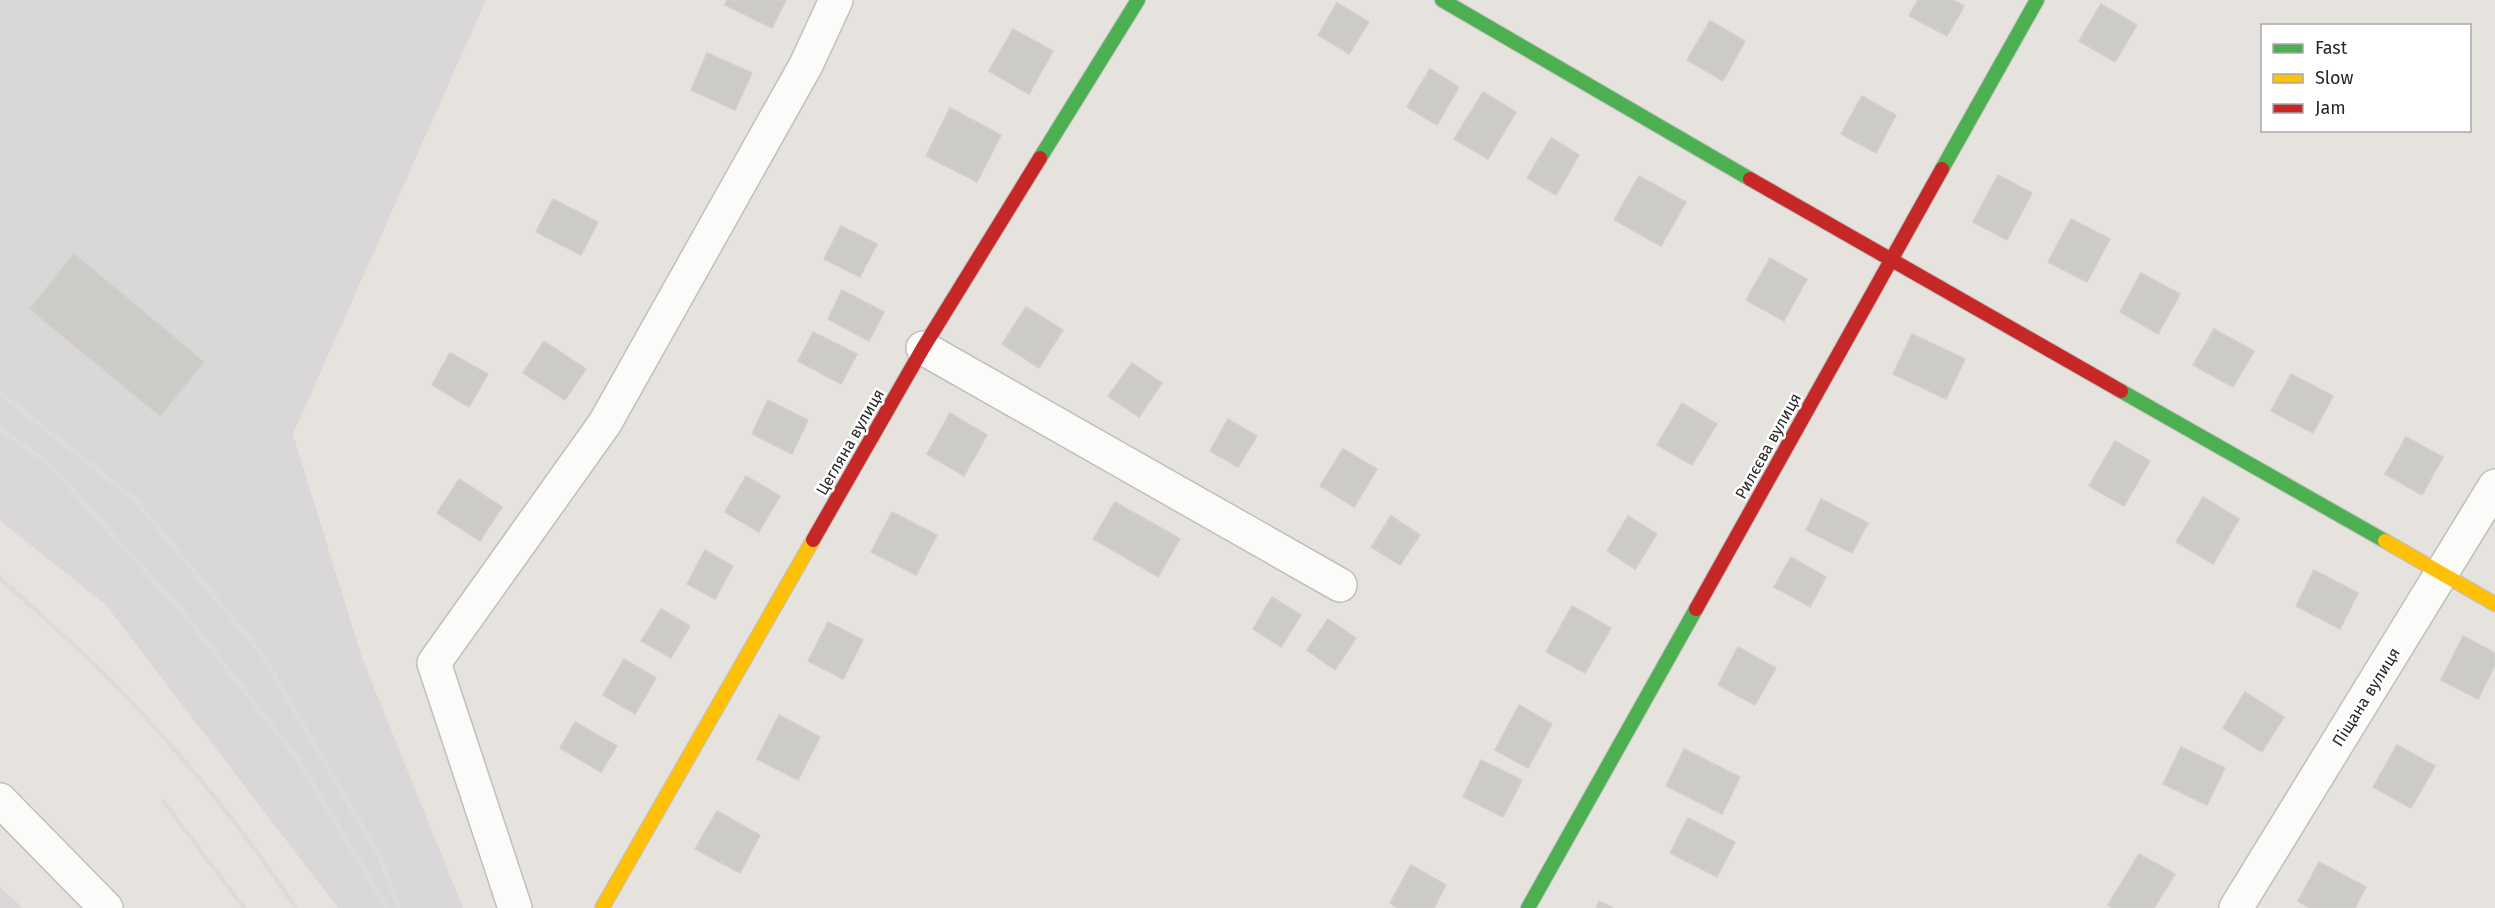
<svg xmlns="http://www.w3.org/2000/svg" width="2495" height="908" font-family="'Fira Sans',sans-serif">
	<rect width="100%" height="100%" fill="#e6e3de"/>
	<path fill="#dad7d9" d="M0 0H486L293 434 362 658 463 908H338L105 604 0 521Z
		M0 887 23 908H0Z"/>
	<path fill="#cdcbc7" stroke="#d1cfca" stroke-width="1.5" d="M727 0H786L772 28 725 5Z
		M1918 0H1953L1964 6 1947 36 1909 16Z
		M1337 3 1369 22 1349 54 1318 35Z
		M2101 4 2137 25 2115 62 2079 41Z
		M1710 21 1745 41 1723 81 1687 60Z
		M1013 29 1053 51 1029 94 989 71Z
		M707 53 752 73 735 110 691 90Z
		M1430 69 1459 87 1437 125 1407 107Z
		M1483 92 1516 112 1488 159 1454 139Z
		M1862 96 1896 115 1876 153 1841 134Z
		M950 108 1001 135 977 182 926 156Z
		M1551 138 1579 155 1556 195 1527 178Z
		M1998 175 2032 193 2007 240 1973 222Z
		M1639 176 1686 202 1661 246 1614 220Z
		M553 199 598 222 581 255 536 232Z
		M2071 219 2110 239 2087 282 2048 262Z
		M841 226 877 244 860 277 824 259Z
		M74 254 204 362 160 416 30 309Z
		M1770 258 1807 279 1784 321 1746 300Z
		M2141 273 2180 294 2158 334 2120 312Z
		M842 290 884 312 869 341 828 319Z
		M1026 307 1063 330 1039 368 1002 344Z
		M2214 329 2254 351 2233 387 2193 365Z
		M813 332 857 354 841 384 798 361Z
		M1912 334 1965 359 1946 399 1893 374Z
		M544 341 586 369 565 400 523 373Z
		M450 353 488 374 469 407 432 385Z
		M1132 363 1162 383 1139 417 1108 396Z
		M2291 374 2333 396 2313 433 2271 411Z
		M768 400 808 420 792 454 752 434Z
		M1682 403 1717 424 1692 465 1657 445Z
		M950 413 987 435 964 476 927 454Z
		M1228 419 1257 436 1238 467 1210 451Z
		M2406 437 2443 457 2422 495 2385 474Z
		M2115 441 2150 461 2124 506 2089 486Z
		M1343 449 1377 469 1354 507 1320 486Z
		M746 476 780 496 759 532 725 512Z
		M459 479 502 507 480 541 437 513Z
		M2203 497 2239 519 2213 564 2176 542Z
		M1821 499 1868 523 1852 553 1806 530Z
		M1115 502 1147 520 1126 558 1093 539Z
		M892 512 937 535 916 575 871 552Z
		M1391 516 1420 535 1400 565 1371 547Z
		M1628 516 1657 534 1635 569 1607 551Z
		M1147 520 1180 539 1158 577 1126 558Z
		M705 550 733 566 715 599 687 584Z
		M1791 557 1826 577 1810 607 1774 587Z
		M2314 570 2358 593 2340 629 2296 606Z
		M1272 597 1301 615 1281 647 1253 629Z
		M1572 606 1611 628 1585 673 1546 652Z
		M661 609 690 626 671 658 641 641Z
		M1328 619 1356 638 1335 670 1307 650Z
		M828 622 863 640 843 679 808 661Z
		M2463 636 2495 653V665L2478 699 2441 680Z
		M1738 647 1776 668 1755 705 1718 685Z
		M624 659 656 678 635 714 603 695Z
		M2245 692 2284 717 2262 752 2223 728Z
		M1519 705 1552 724 1528 768 1495 750Z
		M779 715 820 737 798 780 757 759Z
		M575 722 617 746 601 772 560 748Z
		M2397 745 2435 766 2411 808 2373 787Z
		M2181 747 2225 768 2207 805 2163 784Z
		M1684 749 1740 777 1722 814 1666 786Z
		M1481 760 1522 780 1503 817 1463 797Z
		M717 811 760 835 740 873 695 849Z
		M1688 818 1735 842 1717 877 1670 853Z
		M2139 854 2175 874 2154 908H2113L2108 905Z
		M2319 862 2366 887 2355 908H2310L2298 901Z
		M1411 865 1446 885 1434 908H1398L1390 903Z
		M1599 901 1613 908H1596Z"/>
	<g fill="none" stroke-linecap="round" stroke-linejoin="round">
		<g stroke="#c0bfbf" stroke-width="36">
			<path id="street" d="M923 348 1340 585
				M0 800 106 908
				M515 908 434 663 605 423 806 65 836 0
				M2236 908 2495 486"/>
		</g>
		<g stroke="#c0bfbf" stroke-width="16">
			<path id="fast" d="M1442 0 1750 179
				M1040 158 1138 0
				M1942 169 2037 0
				M2121 391 2385 541
				M1528 908 1696 609"/>
		</g>
		<g stroke="#c0bfbf" stroke-width="16">
			<path id="slow" d="M2385 541 2495 604
				M602 908 813 540"/>
		</g>
		<g stroke="#c0bfbf" stroke-width="16">
			<path id="jam" d="M1750 179 2121 391
				M813 540 923 348 1040 158
				M1696 609 1942 169"/>
		</g>
		<use href="#street" stroke="#fbfbfa" stroke-width="33"/>
		<use href="#fast" stroke="#4caf50" stroke-width="14"/>
		<use href="#slow" stroke="#ffc107" stroke-width="14"/>
		<use href="#jam" stroke="#c62828" stroke-width="14"/>
		<path stroke="#dddcdd" stroke-width="4.5" d="M0 393 135 500 261 653 381 859 399 908
			M0 429 47 462 185 615 297 758 387 908
			M0 578C40 615 83 651 121 691 185 758 245 831 296 908
			M163 801 244 908"/>
	</g>
	<g text-anchor="middle" dominant-baseline="central" stroke-width="5" stroke-linejoin="round" paint-order="stroke">
		<g font-size="16" fill="#282828" stroke="#fff">
			<text transform="translate(850 442) rotate(-60)">Цегляна вулиця</text>
			<text transform="translate(1768 446) rotate(-61)">Рилєєва вулиця</text>
			<text transform="translate(2366 697) rotate(-58)">Піщана вулиця</text>
		</g>
	</g>
	<rect x="2261" y="24" width="210" height="108" fill="#ffffff" stroke="#a9a9a9" stroke-width="1.5"/>
	<rect x="2273" y="44" width="30" height="9" fill="#4caf50" stroke="#a9a9a9" stroke-width="1.5"/>
	<text x="2315" y="54" font-size="18" fill="#282828">Fast</text>
	<rect x="2273" y="74" width="30" height="9" fill="#ffc107" stroke="#a9a9a9" stroke-width="1.5"/>
	<text x="2315" y="84" font-size="18" fill="#282828">Slow</text>
	<rect x="2273" y="104" width="30" height="9" fill="#c62828" stroke="#a9a9a9" stroke-width="1.5"/>
	<text x="2315" y="114" font-size="18" fill="#282828">Jam</text>
</svg>
